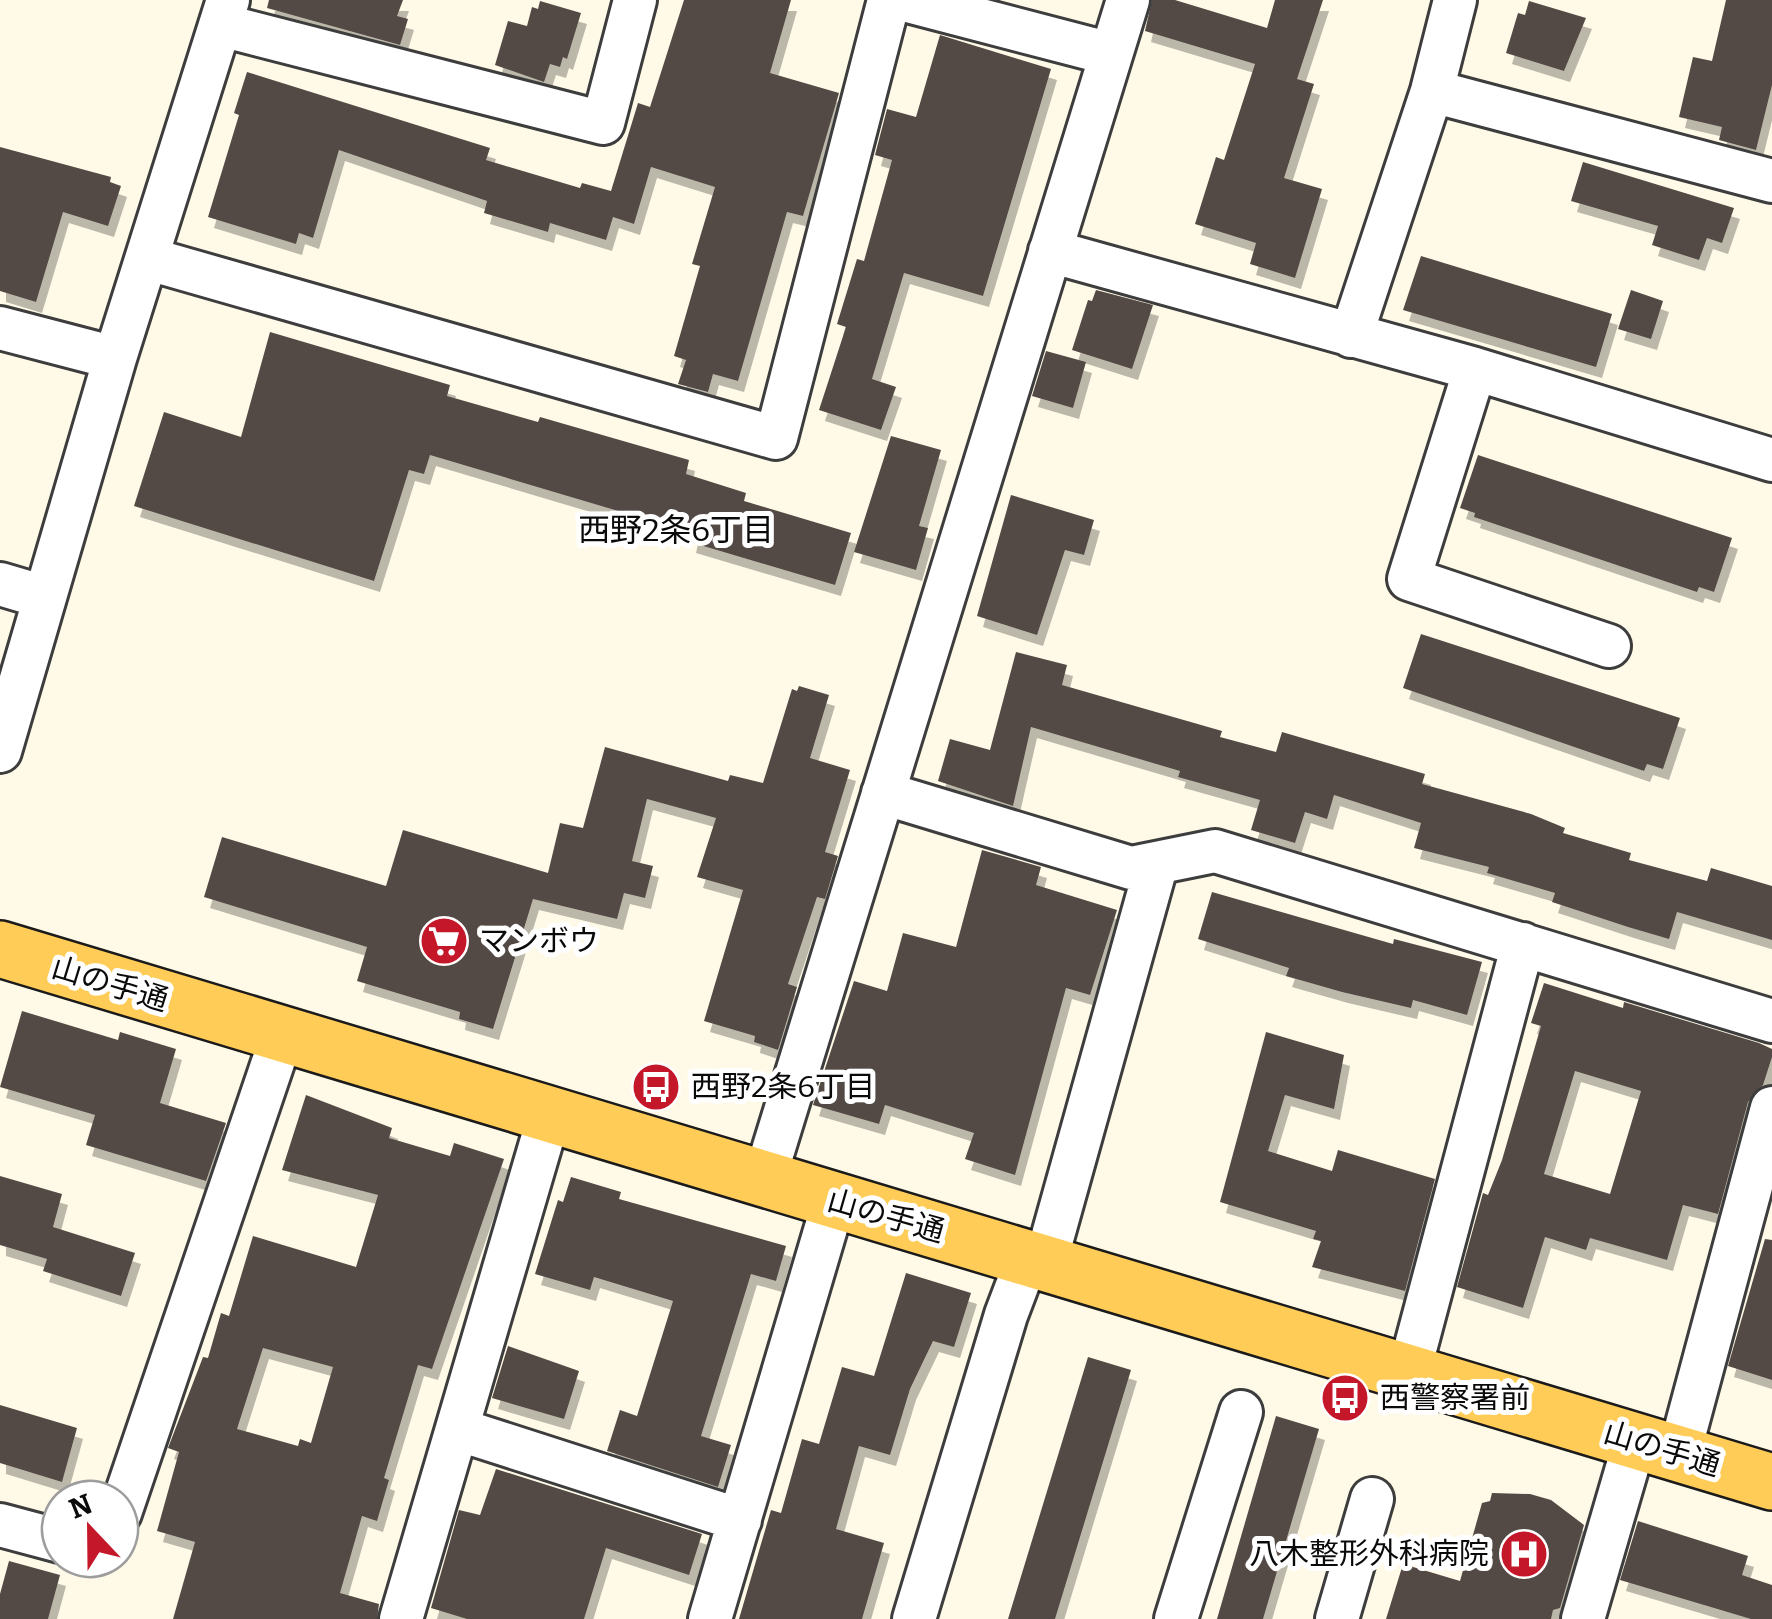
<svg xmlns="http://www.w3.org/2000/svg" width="1772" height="1619" font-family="Bitter,'Noto Sans JP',serif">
	<defs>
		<filter id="shadow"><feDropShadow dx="6" dy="11" stdDeviation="0" flood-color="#0004"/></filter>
	</defs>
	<rect width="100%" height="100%" fill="#fff9e7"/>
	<path fill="#534a45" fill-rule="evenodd" filter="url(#shadow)" d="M269 0H403L397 16 408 19 400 45 267 8Z
		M684 0H791L770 73 839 93 803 216 787 212 738 381 713 374 708 392 678 384 686 360 674 356 700 266 692 264 715 187 651 167 634 224 613 217 606 240 550 223 548 232 484 213 487 201 339 150 313 238 299 233 296 244 208 217 239 115 234 113 247 72 490 148 486 160 580 188 582 183 611 191 638 103 650 107Z
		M1152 0H1175L1267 28 1275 0H1323L1297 79 1314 84 1284 178 1322 189 1295 278 1250 264 1256 243 1195 224 1216 157 1224 160 1255 64 1145 31Z
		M1726 0H1772V85L1756 150 1719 140 1722 127 1679 117 1693 57 1712 61Z
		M540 1 581 13 567 59 563 57 560 67 550 64 544 82 495 65 508 21 527 26 532 7 538 9Z
		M1529 1 1586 18 1564 71 1506 53 1518 13 1525 15Z
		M940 35 1051 69 983 296 904 273 872 379 896 387 881 430 819 410 846 327 837 324 857 259 864 261 892 160 875 155 887 109 916 117Z
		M0 147 111 177 110 182 121 186 108 226 63 212 36 302 0 291Z
		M1583 162 1734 208 1722 243 1707 238 1699 260 1652 245 1658 226 1571 201Z
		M1421 256 1612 314 1596 367 1403 310Z
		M1096 290 1153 305 1132 369 1072 350 1088 300 1092 301Z
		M1631 290 1663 301 1651 339 1618 329Z
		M270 332 450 385 447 396 538 422 540 417 689 460 686 474 746 493 744 501 851 533 835 585 690 542 692 533 430 455 424 474 409 470 374 581 134 506 164 412 241 437Z
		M1046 351 1086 362 1073 408 1032 396Z
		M891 436 941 450 919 526 928 528 916 570 854 552Z
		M1478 455 1732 538 1714 592 1699 587 1697 592 1474 517 1475 513 1460 508Z
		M1011 495 1094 520 1084 555 1065 550 1037 635 977 616Z
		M1421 634 1680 718 1663 769 1647 764 1644 771 1403 688Z
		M1016 652 1067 665 1062 685 1222 731 1220 737 1276 752 1282 732 1425 774 1422 784 1531 814 1565 828 1563 833 1631 853 1629 860 1707 881 1711 868 1772 886V940L1677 912 1669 939 1628 927 1552 902 1555 893 1487 873 1489 867 1414 848 1421 823 1334 795 1327 819 1305 812 1295 843 1251 830 1260 800 1178 777 1180 771 1031 727 1013 806 938 781 950 739 990 750Z
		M799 686 829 695 810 758 850 770 825 852 838 856 825 899 817 897 788 984 797 987 778 1050 754 1042 755 1036 704 1021 743 890 697 877 716 818 647 799 632 861 653 866 645 898 624 893 617 919 533 899 493 1029 459 1019 460 1012 357 981 367 947 204 897 222 837 386 886 403 830 548 873 560 823 583 828 605 747 728 781 730 775 763 783 792 689 797 691Z
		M982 850 1041 867 1036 885 1117 910 1090 995 1066 988 1015 1175 965 1159 974 1133 885 1105 879 1124 813 1105 854 981 887 991 903 933 956 947Z
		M1212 892 1393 944 1394 939 1482 962 1467 1015 1413 1000 1411 1008 1342 992 1286 976 1289 968 1198 939Z
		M1544 983 1623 1008 1624 1002 1759 1043 1772 1049V1057L1763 1085 1748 1102 1718 1214 1683 1205 1667 1260 1590 1238 1586 1250 1545 1237 1523 1308 1457 1287 1483 1193 1488 1195 1502 1160 1541 1026 1531 1023ZM1575 1071 1641 1091 1610 1194 1544 1174Z
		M22 1011 118 1040 120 1032 176 1049 160 1103 226 1123 206 1181 86 1145 95 1115 0 1087Z
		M1266 1032 1344 1055 1334 1109 1285 1095 1268 1151 1332 1171 1338 1150 1435 1179 1405 1291 1312 1267 1321 1241 1313 1239 1316 1231 1220 1202Z
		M306 1095 392 1128 389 1138 450 1156 454 1143 504 1159 432 1369 418 1365 384 1478 389 1480 377 1521 362 1516 340 1593 379 1604 377 1619H173L195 1542 157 1531 179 1452 168 1448 203 1357 208 1358 221 1313 229 1316 253 1236 356 1267 378 1195 282 1170ZM263 1348 333 1367 311 1443 300 1439 298 1446 237 1429Z
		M0 1176 62 1194 53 1227 135 1253 121 1296 43 1271 47 1259 0 1245Z
		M571 1177 621 1192 619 1199 786 1246 776 1281 751 1274 701 1436 731 1445 718 1487 607 1451 620 1410 637 1416 673 1301 594 1277 590 1290 535 1274 558 1200 563 1202Z
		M1765 1239 1772 1240V1380L1728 1366Z
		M906 1273 971 1293 954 1347 933 1341 910 1389 890 1455 859 1446 836 1529 884 1543 862 1619H739L771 1510 781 1513 802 1439 819 1444 842 1367 874 1376Z
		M508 1346 579 1371 564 1419 492 1398Z
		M1088 1357 1131 1370 1055 1619H1008Z
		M0 1405 77 1428 62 1482 0 1463Z
		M1276 1416 1319 1429 1263 1619H1217Z
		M496 1469 702 1534 689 1575 606 1548 584 1619H467L431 1608 459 1510 480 1515Z
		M1492 1493 1530 1494 1551 1500 1584 1525 1560 1608 1553 1610 1551 1619H1386L1403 1564 1460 1581 1482 1503 1490 1501Z
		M1638 1521 1748 1556 1742 1575 1772 1585V1619H1751L1620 1580Z
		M9 1561 60 1575 48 1619H0V1594Z"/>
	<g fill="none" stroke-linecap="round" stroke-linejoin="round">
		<g stroke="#3d3d3d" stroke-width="48">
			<path id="minor" d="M904 0 1111 54
				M221 25 603 123 635 0
				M1432 91 1772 181
				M1050 251 1475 369 1772 460
				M149 259 776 438 889 0
				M0 328 115 358
				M1351 336 1432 91 1455 0
				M1475 369 1409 579 1609 646
				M0 584 44 597
				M0 751 115 358 228 0
				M883 793 1131 868 1215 851 1772 1021
				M764 1180 1128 0
				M1045 1264 1157 863
				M1409 1372 1523 944
				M457 1429 740 1520
				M1679 1454 1772 1108
				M120 1513 282 1036
				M0 1525 60 1541
				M401 1619 549 1116
				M710 1619 834 1201
				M914 1619 1006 1315 1028 1257
				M1176 1619 1241 1412
				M1337 1619 1372 1499
				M1583 1619 1635 1441"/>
		</g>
		<g stroke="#1b1b1b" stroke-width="60">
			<path id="major" d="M0 949 1772 1482"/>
		</g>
		<use href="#minor" stroke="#fff" stroke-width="42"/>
		<use href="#major" stroke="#ffcc57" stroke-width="55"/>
	</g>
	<defs>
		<g id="supermarket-disc" transform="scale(2.5)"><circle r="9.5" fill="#c5172a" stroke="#fff"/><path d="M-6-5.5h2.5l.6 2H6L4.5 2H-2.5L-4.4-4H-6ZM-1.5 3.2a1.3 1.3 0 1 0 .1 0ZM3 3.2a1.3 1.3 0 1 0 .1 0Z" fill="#fff"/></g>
		<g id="bus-disc" transform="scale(2.5)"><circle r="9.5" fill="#c5172a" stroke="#fff"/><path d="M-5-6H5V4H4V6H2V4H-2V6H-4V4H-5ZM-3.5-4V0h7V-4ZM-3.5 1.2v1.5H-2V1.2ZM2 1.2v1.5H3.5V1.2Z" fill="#fff"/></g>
		<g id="hospital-disc" transform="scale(2.5)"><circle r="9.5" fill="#c5172a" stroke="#fff"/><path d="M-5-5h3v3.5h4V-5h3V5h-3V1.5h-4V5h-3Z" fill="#fff"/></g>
	</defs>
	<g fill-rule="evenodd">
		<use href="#supermarket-disc" x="444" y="941"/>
		<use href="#bus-disc" x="656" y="1087"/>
		<use href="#bus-disc" x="1345" y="1398"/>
		<use href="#hospital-disc" x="1524" y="1554"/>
	</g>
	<g text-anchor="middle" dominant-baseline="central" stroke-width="10" stroke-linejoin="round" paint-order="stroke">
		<g font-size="30" fill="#0a0a0a" stroke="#fff" text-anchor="start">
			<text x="479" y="941">マンボウ</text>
			<text x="691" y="1087">西野2条6丁目</text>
			<text x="1380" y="1398">西警察署前</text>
			<text x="1489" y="1554" text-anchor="end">八木整形外科病院</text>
		</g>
		<g font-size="30" fill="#0a0a0a" stroke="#fff">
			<text transform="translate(110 984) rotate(17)">山の手通</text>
			<text transform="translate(886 1216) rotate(16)">山の手通</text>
			<text transform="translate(1662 1449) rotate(17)">山の手通</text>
		</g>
		<g font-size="32" fill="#0a0a0a" stroke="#fff">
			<text x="676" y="530">西野2条6丁目</text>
		</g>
	</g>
	<g transform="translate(90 1529) rotate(338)"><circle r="48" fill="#ffffff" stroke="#9d9d9d" stroke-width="2.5"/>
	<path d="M0-8L18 38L0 25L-18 38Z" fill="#c5172a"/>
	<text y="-15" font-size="28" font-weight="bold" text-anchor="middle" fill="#0a0a0a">N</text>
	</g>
</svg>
